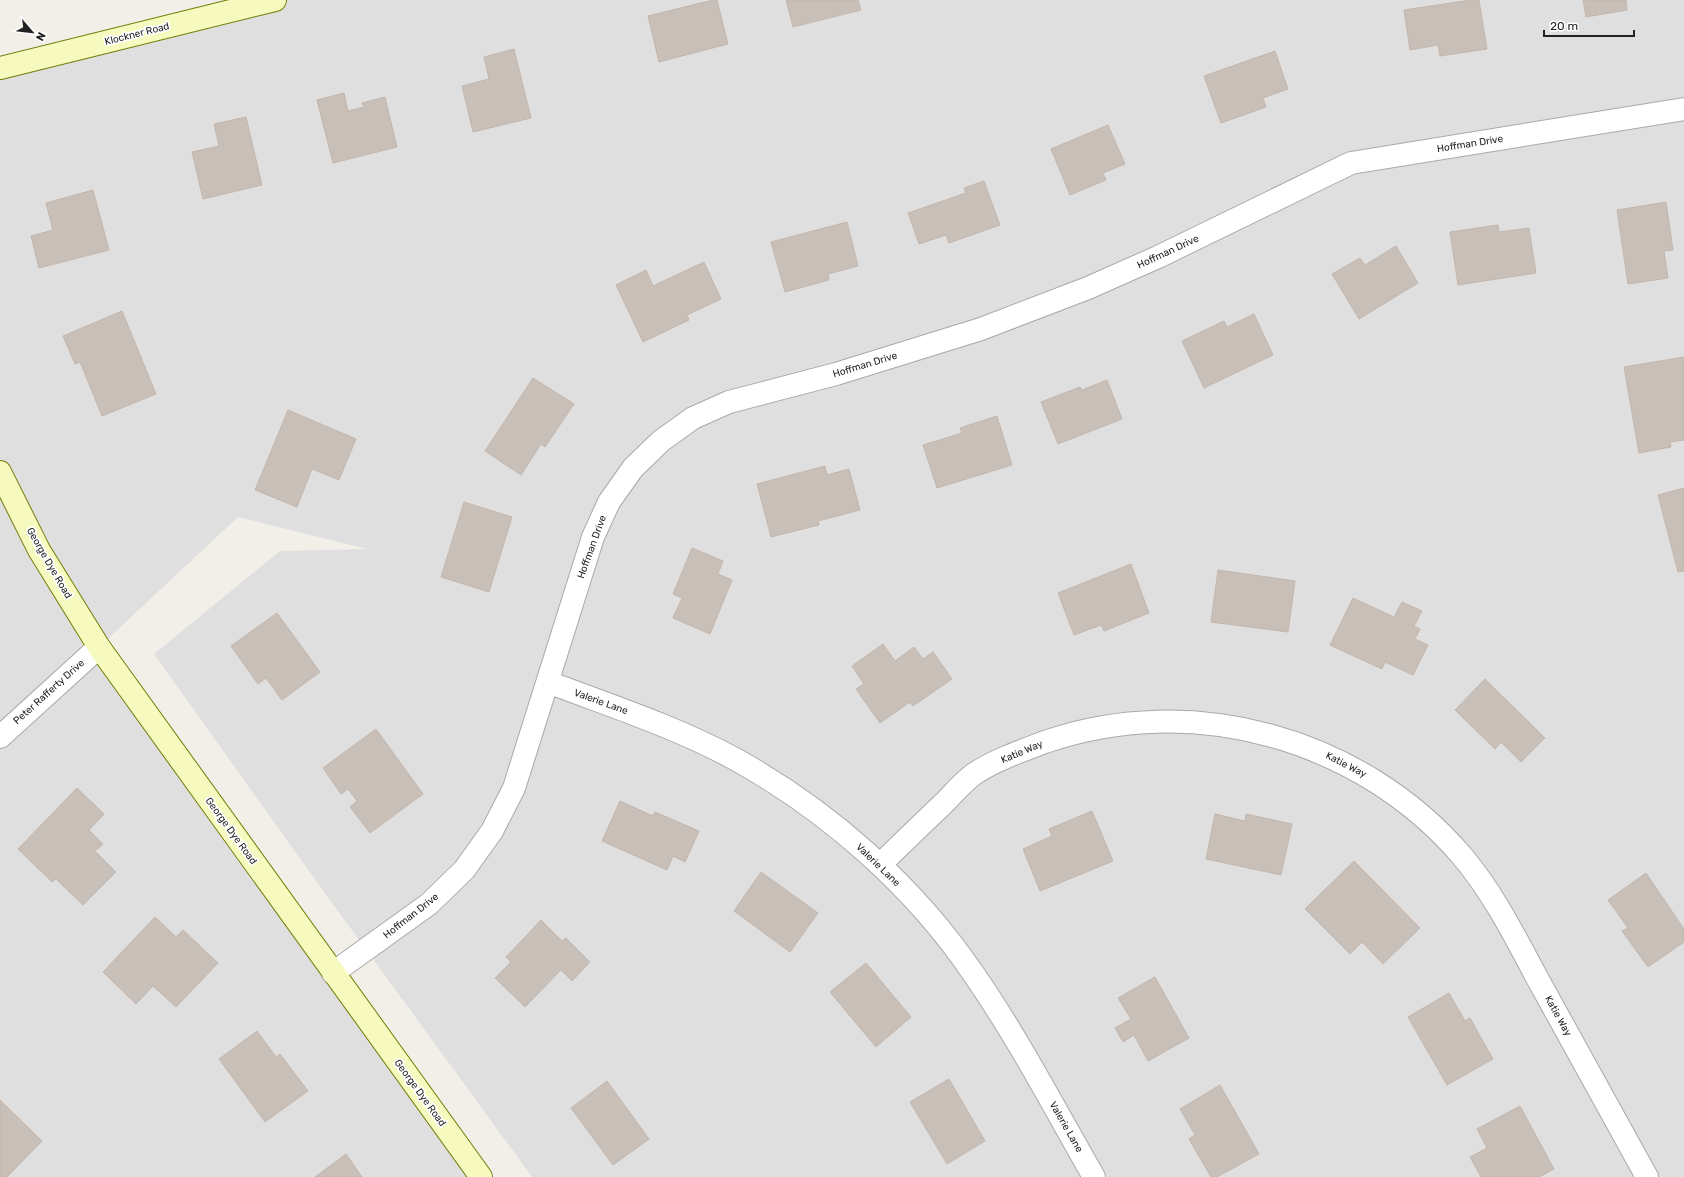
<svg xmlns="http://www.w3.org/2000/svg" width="1684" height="1177" font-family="Rubik,sans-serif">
	<rect width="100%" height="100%" fill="#f2efe9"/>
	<path fill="#e0dfdf" d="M275 0H1684V1177H532L311 874 154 654 280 551 367 549 238 517 99 647 481 1177H0V68Z"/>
	<path fill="#c7bfb8" stroke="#c4b6ab" d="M713 0H717L728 44 659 62 648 16Z
		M786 0H858L861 10 793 27Z
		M1471 0H1479L1487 49 1440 56 1438 45 1410 50 1404 10Z
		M1583 0H1626L1627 10 1586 17Z
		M514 49 531 118 473 132 462 86 489 79 484 57Z
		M1275 51 1288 89 1263 98 1266 107 1221 123 1204 76Z
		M344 93 348 111 364 107 362 103 385 97 397 147 333 163 317 100Z
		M246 117 262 185 203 199 192 152 219 146 214 124Z
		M1108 125 1125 164 1103 173 1106 180 1070 195 1051 149Z
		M984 181 1000 225 949 243 946 235 919 244 908 213 966 193 964 188Z
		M93 190 109 250 39 268 31 236 53 230 46 203Z
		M1666 202 1673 250 1664 251 1668 278 1628 284 1617 210Z
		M847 222 858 266 828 274 829 280 785 292 771 242Z
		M1498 225 1499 232 1529 228 1536 273 1458 285 1450 232Z
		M1396 246 1418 283 1359 319 1332 274 1360 258 1365 265Z
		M704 262 721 299 687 315 689 320 643 342 616 285 646 270 653 286Z
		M122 311 156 394 102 416 80 362 75 364 63 336Z
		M1254 314 1273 355 1204 388 1182 341 1224 321 1227 327Z
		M1684 357V440L1670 442 1671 447 1639 453 1624 367Z
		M533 378 574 404 545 447 541 444 521 475 485 451Z
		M1107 380 1122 419 1058 444 1041 402 1080 387 1082 390Z
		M288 410 356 439 339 480 312 469 297 507 255 490Z
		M997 416 1012 465 937 488 923 445 962 433 960 428Z
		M825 466 827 475 849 469 860 510 818 521 819 525 771 537 757 484Z
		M1684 488V571L1678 572 1658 495Z
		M464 502 512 517 489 592 441 577Z
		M692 548 723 561 718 574 732 580 710 634 673 618 682 598 673 594Z
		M1131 564 1149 613 1104 631 1101 625 1074 635 1058 593Z
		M1218 570 1295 581 1288 632 1211 622Z
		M1353 598 1394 617 1402 602 1422 611 1414 626 1420 629 1415 639 1428 645 1413 675 1385 662 1382 669 1330 645Z
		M277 613 320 672 282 700 266 678 258 684 231 646Z
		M883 644 895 661 914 647 923 659 933 652 952 679 913 706 910 702 880 723 856 689 864 684 852 666Z
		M1485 679 1545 738 1521 762 1501 742 1495 749 1455 710Z
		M376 729 423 794 370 833 350 807 357 801 348 789 341 794 323 768Z
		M77 788 104 814 89 830 103 844 95 851 116 872 83 905 56 879 52 882 18 849Z
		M620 801 653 816 655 812 699 831 685 862 673 856 667 870 602 841Z
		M1092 811 1113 861 1040 891 1023 849 1052 836 1049 829Z
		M1215 814 1245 821 1246 814 1292 824 1281 875 1206 859Z
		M1354 861 1420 928 1383 964 1362 942 1350 954 1305 909Z
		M761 872 818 913 790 952 734 911Z
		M1646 873 1684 929V942L1648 967 1622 931 1628 928 1608 900Z
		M155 917 176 937 183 930 218 963 176 1007 153 986 136 1004 103 972Z
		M541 920 562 941 566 938 590 962 572 981 561 970 525 1007 495 978 511 962 506 957Z
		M866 963 911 1017 876 1047 830 992Z
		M1155 977 1189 1038 1148 1061 1134 1035 1123 1042 1115 1028 1131 1019 1118 998Z
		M1449 993 1465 1021 1470 1018 1493 1059 1447 1085 1408 1017Z
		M257 1031 276 1057 280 1054 308 1091 265 1122 219 1059Z
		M949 1079 985 1141 947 1164 910 1102Z
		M607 1081 649 1139 613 1165 571 1108Z
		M1220 1085 1259 1154 1217 1177H1211L1189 1139 1195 1135 1180 1109Z
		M0 1100 42 1141 7 1177H0Z
		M1520 1106 1554 1169 1539 1177H1481L1470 1157 1487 1148 1477 1129Z
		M346 1154 362 1177H315Z"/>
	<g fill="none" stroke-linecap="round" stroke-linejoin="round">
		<g stroke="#a9a9a9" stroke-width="24">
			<path id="street" d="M548 682C611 706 676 727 735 759 829 811 915 887 975 976 1019 1040 1055 1109 1094 1177
				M0 737 99 647
				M880 865C901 844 922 824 944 803 953 794 963 782 974 774 995 760 1021 751 1045 742 1192 691 1361 738 1462 856 1495 895 1517 941 1541 985 1576 1049 1612 1113 1647 1177
				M333 973 429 904 464 870 492 831 514 788 593 537 609 502 633 468 661 441 693 418 729 402 836 374 981 329 1088 288 1158 257 1351 163 1684 109"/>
		</g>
		<g stroke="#707d05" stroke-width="24">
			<path id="secondary" d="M0 68 275 0
				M0 472 39 550 99 647 481 1177"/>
		</g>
		<use href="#street" stroke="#fff" stroke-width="22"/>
		<use href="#secondary" stroke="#f7fabf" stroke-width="22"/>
	</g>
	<g text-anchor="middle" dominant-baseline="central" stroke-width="3.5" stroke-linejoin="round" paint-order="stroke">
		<g font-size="10" fill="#222" stroke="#fff">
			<text transform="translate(137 34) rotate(-14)">Klockner Road</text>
			<text transform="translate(1470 144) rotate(-9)">Hoffman Drive</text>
			<text transform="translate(1168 252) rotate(-25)">Hoffman Drive</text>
			<text transform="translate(865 365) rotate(-17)">Hoffman Drive</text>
			<text transform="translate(592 547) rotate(-70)">Hoffman Drive</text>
			<text transform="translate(49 563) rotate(60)">George Dye Road</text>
			<text transform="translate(49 692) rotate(-42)">Peter Rafferty Drive</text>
			<text transform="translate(601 702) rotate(20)">Valerie Lane</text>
			<text transform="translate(1022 752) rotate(-23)">Katie Way</text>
			<text transform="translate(1346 765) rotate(27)">Katie Way</text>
			<text transform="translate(231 831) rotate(54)">George Dye Road</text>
			<text transform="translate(878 865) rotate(44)">Valerie Lane</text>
			<text transform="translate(411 916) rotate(-38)">Hoffman Drive</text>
			<text transform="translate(1558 1016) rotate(61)">Katie Way</text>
			<text transform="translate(420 1093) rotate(54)">George Dye Road</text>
			<text transform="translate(1066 1127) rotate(60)">Valerie Lane</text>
		</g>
	</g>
	<g transform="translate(32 32) rotate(118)" stroke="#ffffff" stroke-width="3" paint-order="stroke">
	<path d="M0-3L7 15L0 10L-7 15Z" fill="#222222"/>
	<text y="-6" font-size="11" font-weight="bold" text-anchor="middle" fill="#222222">N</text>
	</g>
	<path d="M1544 30v6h90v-6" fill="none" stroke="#222222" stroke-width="2"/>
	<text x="1550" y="30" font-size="12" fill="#222222" stroke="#ffffff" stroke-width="3" paint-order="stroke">20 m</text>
</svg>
